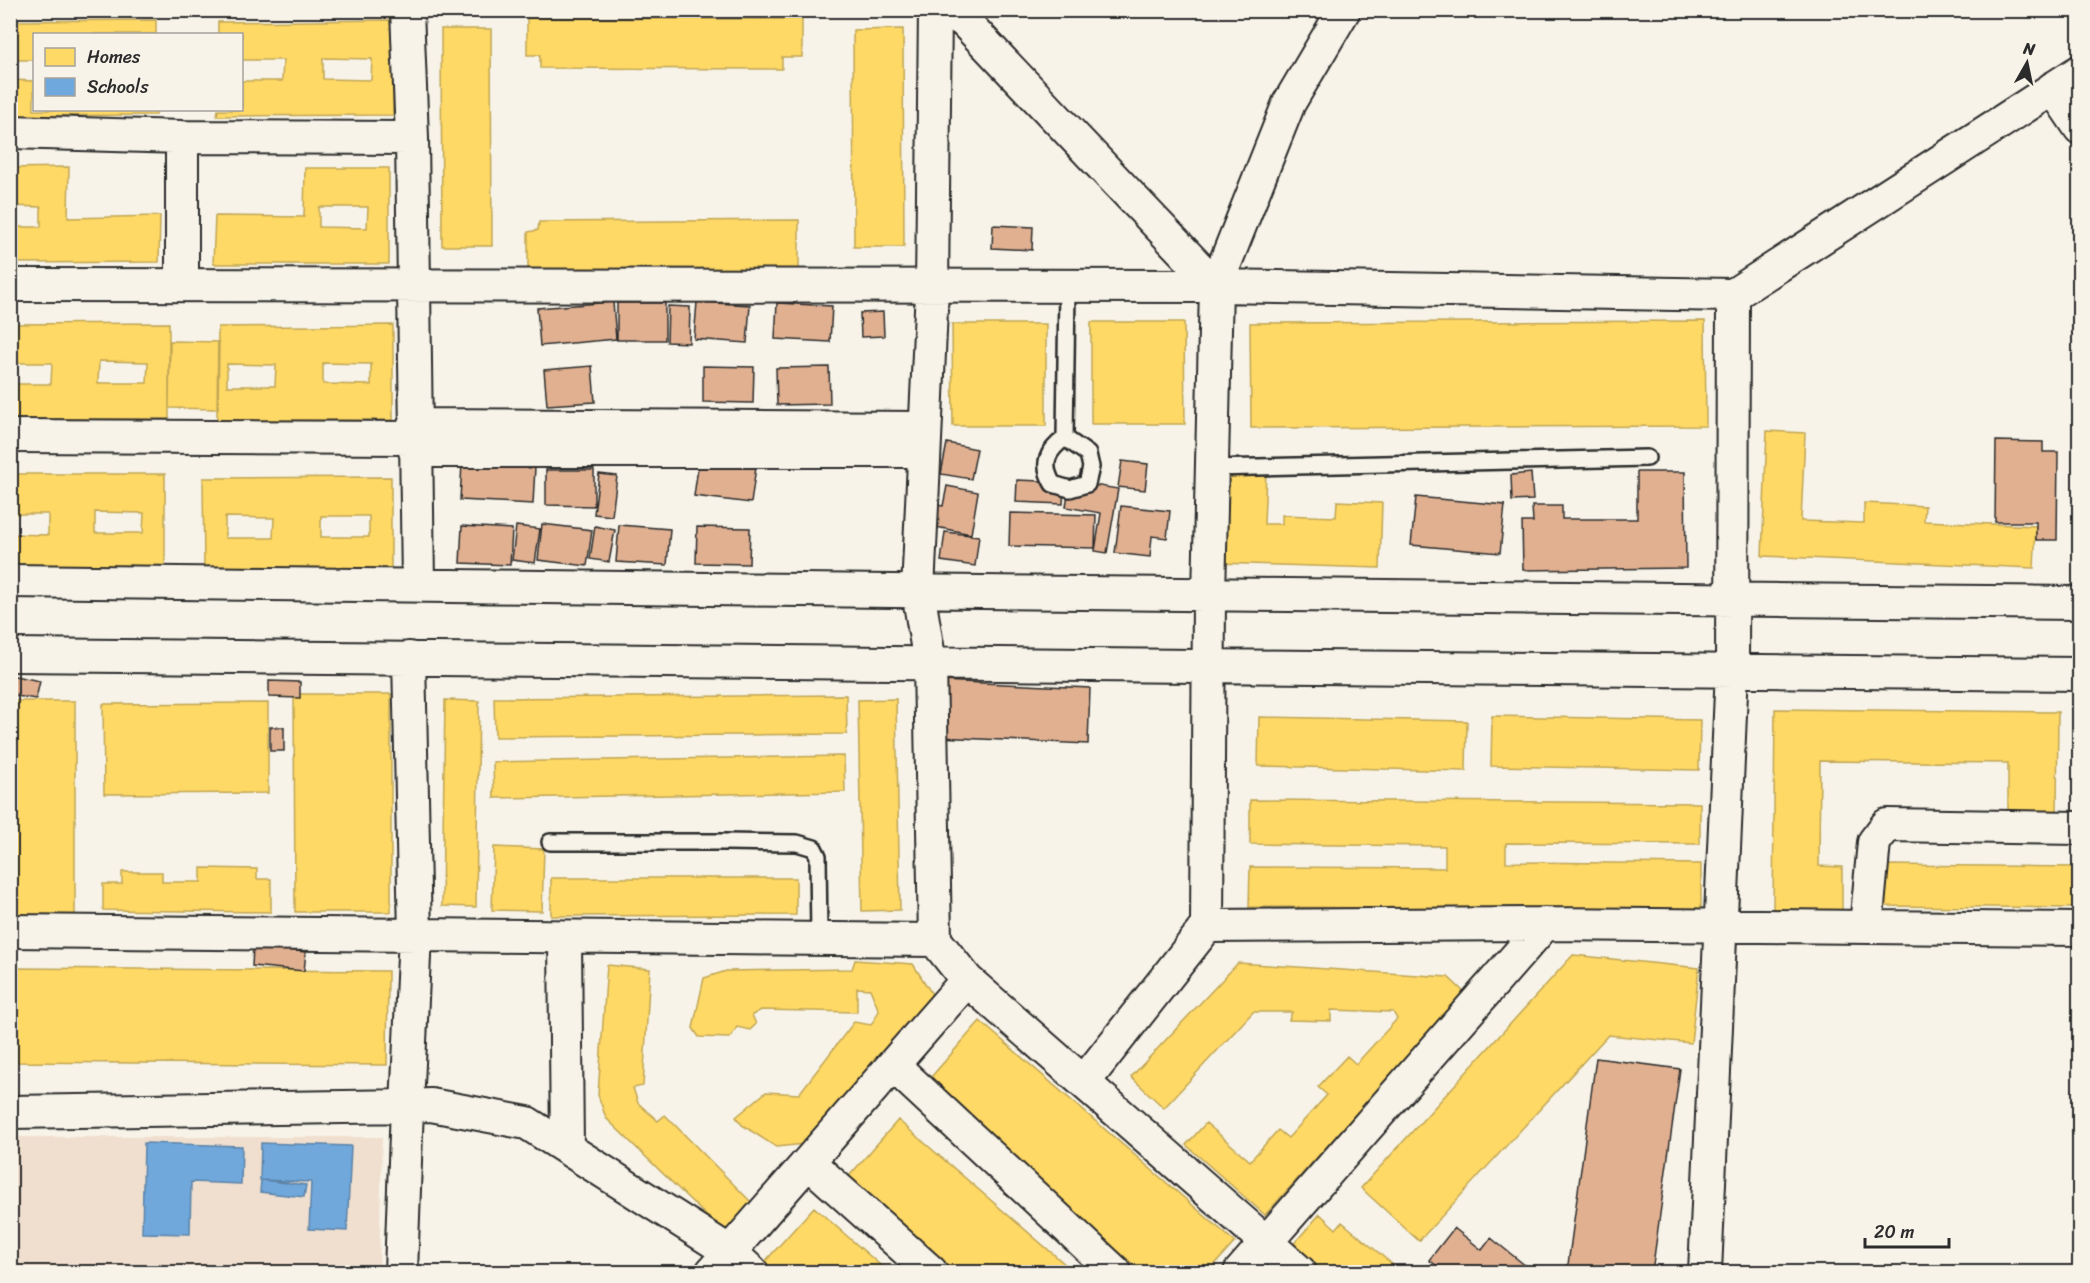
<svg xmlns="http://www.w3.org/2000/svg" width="2090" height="1283" font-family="Sriracha,sans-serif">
	<rect width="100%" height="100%" fill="#f7f3e8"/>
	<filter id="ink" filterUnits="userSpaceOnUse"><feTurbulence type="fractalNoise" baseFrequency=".0167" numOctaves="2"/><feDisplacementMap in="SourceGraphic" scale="12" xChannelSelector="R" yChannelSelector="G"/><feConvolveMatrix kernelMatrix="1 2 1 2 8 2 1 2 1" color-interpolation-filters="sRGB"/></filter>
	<g filter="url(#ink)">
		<path fill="#f0dfce" d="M10 1137H382L379 1272H26L11 1260Z"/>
		<path fill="#ffd966" stroke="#bfa554" stroke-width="1.5" fill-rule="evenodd" d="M527 18 802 19V57H782V69L540 68V55H527Z
			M156 20V34H34V60H10V21Z
			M393 20V115L217 116 218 110H242V81H282L283 60H242V34H218V22ZM323 58 372 59 371 80 323 79Z
			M441 29H491L492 246H442Z
			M903 29 904 247H854L853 30Z
			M10 80 34 81V110H157L156 115 10 116Z
			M69 167 68 218 160 216 159 262 10 263V227H41V207L10 206V168Z
			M305 168H389V264H213L215 216 304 217ZM319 207H368L367 228 319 227Z
			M799 220V273L536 274V269L528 268V232L538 230 539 222Z
			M1705 321 1706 426 1251 428 1250 323Z
			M1091 322H1184L1185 424H1091Z
			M169 323V419H10V384H51L52 363H10V324ZM99 361 148 362 147 383H98Z
			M952 324H1046V426H953Z
			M393 325V420L217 421 218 327ZM323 363 371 364V385L323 384ZM227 364 276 365 275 386H227Z
			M170 341 219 342 218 409 169 408Z
			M1767 431 1805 433 1801 521 1864 523V503L1925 506 1924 521 2036 526 2034 568 1762 556Z
			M1220 471 1266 472 1264 524H1282V515L1336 517 1337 501 1382 503 1380 568 1217 563Z
			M10 474H165V569L10 570V534L48 535V514H10ZM95 512 144 513 143 533H95Z
			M391 477V573H204L203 478ZM321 516H369V537H321ZM225 517 274 518 273 538H225Z
			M294 694H391V912H295Z
			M846 695 847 734 495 737 494 698Z
			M896 699 900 910 862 911 858 700Z
			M445 700 479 701 476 907 442 906Z
			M10 701H75V919H10Z
			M268 703V793L104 794 103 704Z
			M1775 709 2058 712 2057 813H2008V763L1820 761 1819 866 1842 867V910L1773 909Z
			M1492 716 1700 720 1699 770 1491 766Z
			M1259 717 1467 721 1466 771 1258 766Z
			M844 756 845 792 494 798 493 762Z
			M1250 800 1700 803V844L1506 843V862L1701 864V910L1249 907 1250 867 1445 868V846L1250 844Z
			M494 847 544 849 542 911 492 910Z
			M1880 865 2080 867V908L1879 906Z
			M201 868 257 869V879H271V912L103 910V884H122V872H162V882H201Z
			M551 878H796V915L551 916Z
			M1573 955 1699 968 1691 1043 1608 1035 1419 1241 1361 1188Z
			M855 960 913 964 935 999 805 1144 776 1147 742 1125 736 1117 766 1092 799 1094 854 1022 871 1025 879 1011 870 989 857 988V1012L761 1010 752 1015 756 1024 750 1030 737 1027 730 1038 699 1037 693 1028 704 978 726 971 852 969Z
			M1238 963 1448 977 1465 993 1265 1215 1186 1145 1206 1123 1250 1161 1278 1130 1288 1138 1327 1095 1318 1087 1347 1056 1356 1064 1397 1019 1393 1012 1331 1010V1021L1289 1020 1292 1012H1253L1164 1108 1131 1077Z
			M607 965 650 969 643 1086 633 1088 638 1103 658 1121 665 1115 754 1205 728 1237 606 1118 598 1095Z
			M10 968 388 971 387 1065 10 1062Z
			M980 1021 1235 1242 1208 1272H1142L925 1084Z
			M898 1120 1074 1272H946L843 1183Z
			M814 1207 888 1272H768L761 1266Z
			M1320 1214 1336 1229 1342 1222 1392 1264 1386 1272H1319L1290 1248Z
			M1266 1262 1277 1272H1256Z"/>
		<path fill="#6fa8dc" stroke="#5b82a7" stroke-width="1.5" d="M144 1143 242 1146 241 1184 191 1182 190 1234 142 1233Z
			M261 1143 351 1146 347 1231 309 1229 311 1182 260 1180Z
			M261 1180 306 1185 304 1197 260 1192Z"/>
		<path fill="#e0b091" stroke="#2b2b2b" stroke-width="1.5" d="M993 225 1033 227 1032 250 992 248Z
			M613 302 616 339 540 346 537 308Z
			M697 302 750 305 747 343 694 339Z
			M617 303H665V340H617Z
			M777 303 832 306 830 342 775 339Z
			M668 306 690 307 689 343 667 342Z
			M883 312 884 336 861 337 860 313Z
			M592 366 595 402 547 405 544 370Z
			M703 366 754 367 753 403 703 402Z
			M829 367 830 404 777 405 776 368Z
			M1996 441 2043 442V452H2058L2057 540H2036V522H1995Z
			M947 443 977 449 971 479 941 474Z
			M699 460 756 467 751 503 694 496Z
			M1122 461 1148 464 1145 490 1118 487Z
			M462 463 535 467 533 504 460 500Z
			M546 470H594V506L546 505Z
			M1637 472H1685L1686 568 1523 570 1522 522H1533L1532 506H1562V519H1637Z
			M1531 473 1533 500 1512 501 1511 475Z
			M599 474 617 476 612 516 594 514Z
			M1017 480 1064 482 1063 504 1016 502Z
			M1070 481 1118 489 1107 553 1095 551 1101 513 1066 507Z
			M947 486 978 492 971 534 926 525 930 504 943 506Z
			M1416 497 1505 505 1500 553 1411 545Z
			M1121 506 1170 511 1167 538 1152 536 1150 557 1115 553Z
			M1010 513 1096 515 1095 548 1009 546Z
			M542 524 592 530 587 566 538 560Z
			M619 525 670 529 667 565 616 562Z
			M462 526 512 529 510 565 460 563Z
			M516 526 540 529 535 563 512 560Z
			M595 526 615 530 609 562 590 559Z
			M697 527 750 528 749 564 696 563Z
			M945 532 979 536 975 566 941 561Z
			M10 675 40 681 36 699 10 695Z
			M269 681 300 682V698L269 697Z
			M940 681 1090 688 1088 744 938 737Z
			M270 727H284V751H270Z
			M253 947 306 952 304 971 252 966Z
			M1596 1058 1680 1069 1652 1272H1567Z
			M1454 1228 1482 1250 1491 1238 1526 1266 1521 1272H1446L1429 1260Z"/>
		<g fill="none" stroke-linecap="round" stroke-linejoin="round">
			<g stroke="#2b2b2b" stroke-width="20">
				<path id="lane" d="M1065 438 1067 287
					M1065 438 1088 454 1091 467 1087 484 1070 489 1053 484C1041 464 1047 451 1065 438Z
					M1212 468 1647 458
					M550 842H725L797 843 814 848 818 856 819 938"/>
			</g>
			<g stroke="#2b2b2b" stroke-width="36">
				<path id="street" d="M407 10 412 138 418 584
					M935 10 932 288 918 591 930 663 935 940
					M947 10 964 21 1216 286
					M2053 88 2080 128
					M10 132 182 137 412 138
					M182 137V284
					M10 285 1216 286 1733 295 2080 71
					M414 425 924 428
					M10 436 414 438
					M415 451H923
					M10 581C700 585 1390 602 2080 603
					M10 655 2080 674
					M1207 926 1545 924 2080 929
					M1866 927 1874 842 1887 825 2080 828
					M10 931 935 940 967 980
					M565 937 567 1148
					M893 1065 1115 1272
					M1084 1082 1207 926 1209 596 1216 286 1289 103 1344 10
					M10 1112 407 1106 415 935 409 658
					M808 1162 931 1272
					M401 1272 407 1106 431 1105 527 1123 730 1252 752 1272
					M712 1272 967 980 1300 1272
					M1240 1272 1545 924
					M1705 1272 1732 670 1733 295"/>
			</g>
			<use href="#lane" stroke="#f7f3e8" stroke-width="15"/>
			<use href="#street" stroke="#f7f3e8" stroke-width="32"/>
		</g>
	</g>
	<rect width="2090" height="1283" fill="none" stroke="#f7f3e8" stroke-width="36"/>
	<rect x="18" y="18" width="2054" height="1247" fill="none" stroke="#2b2b2b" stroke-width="2" filter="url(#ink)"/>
	<rect x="33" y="33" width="210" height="78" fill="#f7f3e8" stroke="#a5a39c" stroke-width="1.5"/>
	<rect x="45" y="48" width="30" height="18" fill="#ffd966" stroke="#a5a39c" stroke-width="1.5"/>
	<text x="87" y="63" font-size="18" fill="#2b2b2b">Homes</text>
	<rect x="45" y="78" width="30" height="18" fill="#6fa8dc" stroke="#a5a39c" stroke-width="1.5"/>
	<text x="87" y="93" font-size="18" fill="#2b2b2b">Schools</text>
	<g transform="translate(2027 63) rotate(9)" stroke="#f7f3e8" stroke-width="4.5" paint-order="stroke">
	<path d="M0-4.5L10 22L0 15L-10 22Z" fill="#2b2b2b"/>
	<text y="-9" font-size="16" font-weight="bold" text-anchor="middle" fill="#2b2b2b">N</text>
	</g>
	<path d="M1865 1238v9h84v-9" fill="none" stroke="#2b2b2b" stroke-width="3"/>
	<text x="1874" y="1238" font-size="18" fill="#2b2b2b" stroke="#f7f3e8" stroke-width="4.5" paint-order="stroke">20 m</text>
</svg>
